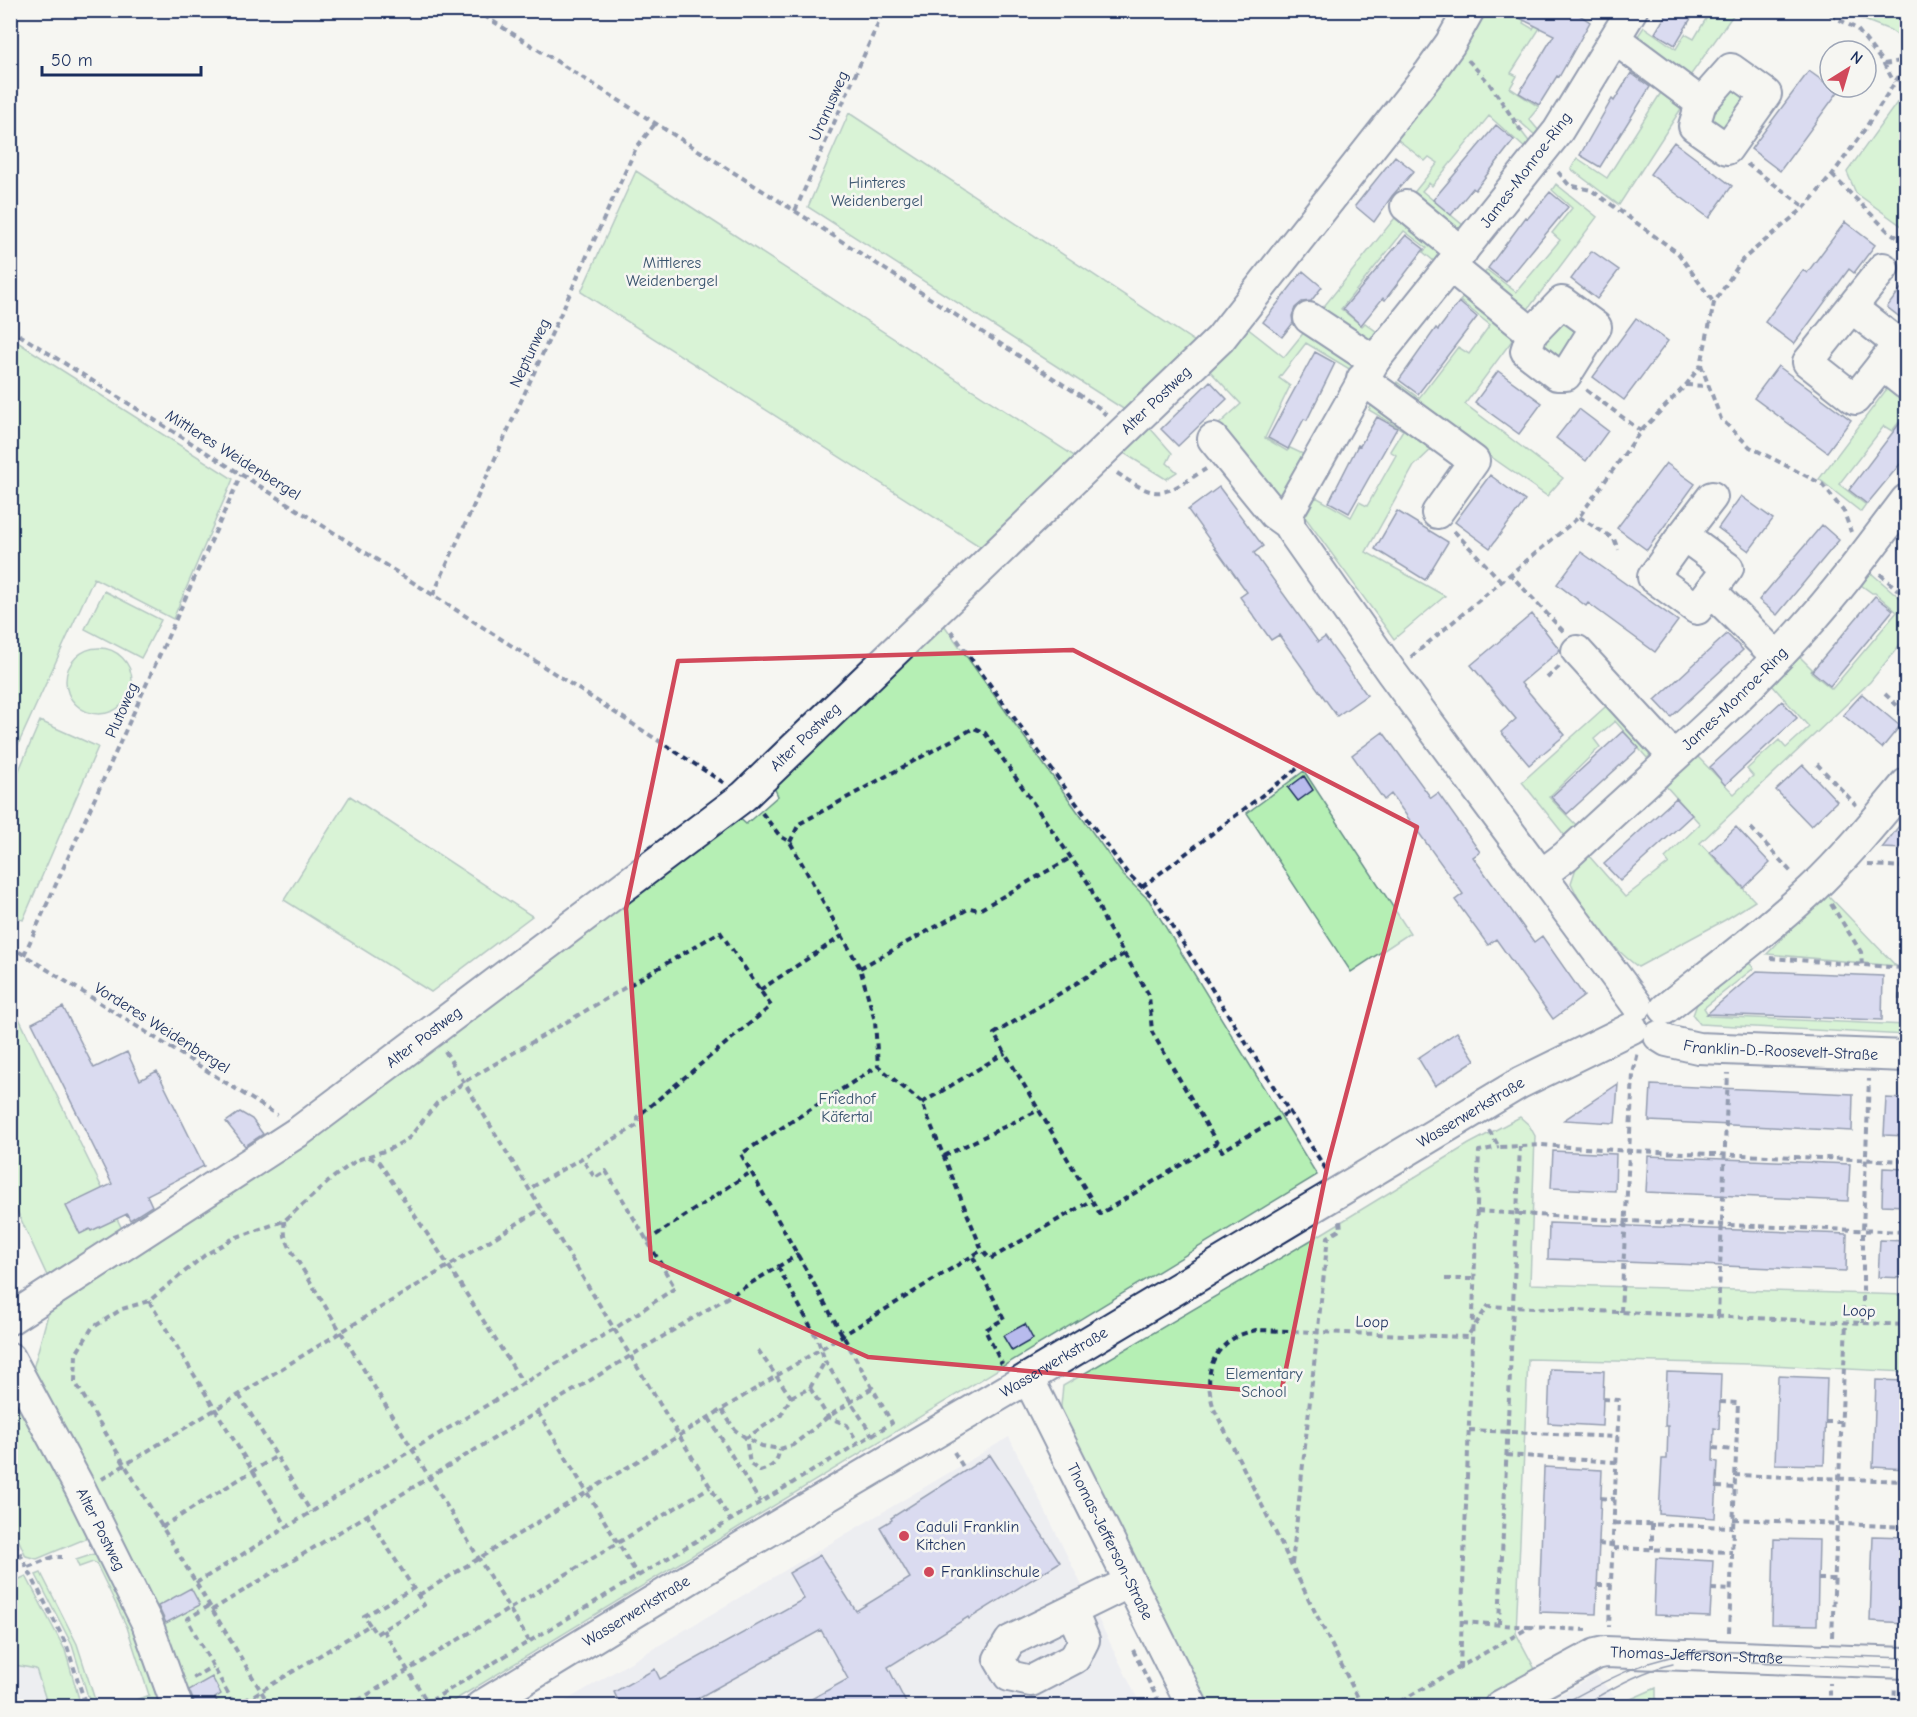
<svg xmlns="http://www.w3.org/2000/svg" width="1917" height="1717" font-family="'Comic Neue',sans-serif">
	<rect width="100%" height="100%" fill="#f6f6f2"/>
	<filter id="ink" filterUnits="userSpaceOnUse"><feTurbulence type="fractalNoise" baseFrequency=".0167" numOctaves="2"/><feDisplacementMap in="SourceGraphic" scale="12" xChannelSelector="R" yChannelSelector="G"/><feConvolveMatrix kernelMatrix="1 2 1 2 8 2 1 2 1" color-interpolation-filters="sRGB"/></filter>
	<g filter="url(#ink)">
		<path fill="#e3e4f0" d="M1009 1437 1141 1706H557Z
			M10 1654 15 1665 36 1668 48 1706H11Z
			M1596 1675 1614 1696 1596 1706H1540Z"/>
		<path fill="#b5efb4" stroke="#688f89" stroke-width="1.5" d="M1485 11H1529L1523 23 1533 29 1542 11H1551L1511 73 1517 76 1510 88 1539 107 1529 119 1539 131 1535 135 1518 120 1512 119 1531 144 1526 149 1489 116 1432 186 1429 183 1422 191 1464 226 1456 237 1412 195 1438 163 1429 157 1425 161 1392 135 1474 31Z
			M1725 11H1736L1685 83 1633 43 1644 27 1676 49 1685 34 1694 39 1710 12 1721 18Z
			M1841 11H1906V41L1890 30Z
			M1731 87 1741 91 1745 99 1730 125 1722 128 1707 118Z
			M1906 90V229L1856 193 1847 172Z
			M1662 91 1686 101 1619 205 1571 169 1577 158 1607 178Z
			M849 113 1197 343 1128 412 808 207Z
			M636 171 1079 459 984 549 581 292Z
			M1556 184 1597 217 1523 316 1479 280 1487 270 1516 292 1560 240 1552 233 1572 208 1552 190Z
			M1404 213 1446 247 1435 262 1423 252 1427 248 1404 231 1341 309 1362 326 1365 323 1377 332 1366 347 1317 315 1394 219Z
			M1469 291 1519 331 1465 404 1563 478 1547 496 1393 388 1397 382 1419 398 1458 347 1469 354 1490 325 1460 301Z
			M1558 323 1572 326 1579 337 1563 363 1538 350Z
			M1242 324 1284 357 1309 326 1358 359 1351 370 1306 343 1279 378 1290 386 1265 438 1287 451 1290 448 1303 454 1275 502 1217 426 1241 404 1209 370 1150 428 1172 453 1167 463 1177 472 1166 479 1119 450Z
			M11 338 233 479 173 619 94 578 11 760Z
			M1892 382 1906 393V413L1892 431 1884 426 1839 484 1866 505 1861 512 1819 479Z
			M1375 398 1437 444 1414 466 1366 552 1445 596 1394 639 1305 517 1316 497 1351 517 1359 502 1367 506 1396 455 1390 451 1403 430 1369 410Z
			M1871 573 1906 603V637L1870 682 1700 843 1755 901 1725 920 1638 967C1609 945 1586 916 1571 883L1576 868 1589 856 1625 897 1669 863 1665 858 1700 824 1665 785 1697 756 1734 794 1753 776 1747 769 1779 740 1786 748 1809 727 1772 685 1800 657 1812 669 1811 672 1832 689 1897 612 1875 593H1872L1861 585Z
			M104 591 161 620 141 658 85 629Z
			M939 618 1123 875 1149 900 1317 1175 445 1706H189L33 1369 50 1307 736 815 746 824 778 796 772 783Z
			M66 681a33 33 0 1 1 66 0a33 33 0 1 1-66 0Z
			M1614 699 1659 748 1647 758 1615 721 1594 739 1600 747 1549 797 1577 826 1565 836 1522 782Z
			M40 721 98 747 23 920 11 914V789Z
			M1304 771 1410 933 1351 972 1247 813Z
			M350 796 532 916 431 992 284 900Z
			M1826 893 1896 966 1767 954Z
			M1749 963 1754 968 1704 1008 1709 1016 1906 1025V1035L1700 1024 1693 1015 1697 1004Z
			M11 1002 125 1235 50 1282 11 1198Z
			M1520 1117 1529 1125 1535 1136 1530 1284 1906 1295V1372L1750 1364 1528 1359 1516 1633 1537 1673 1477 1706H1207L1060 1415 1063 1386 1318 1236 1469 1144Z
			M10 1376 87 1530 85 1539 37 1559 26 1556 11 1524Z
			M94 1554 101 1555 135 1626 162 1699 158 1705 134 1706 133 1701 149 1695 127 1627 96 1563 93 1562 79 1567 76 1560Z
			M41 1573 77 1644 97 1706H91L72 1645 36 1575Z
			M26 1576 65 1650 81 1706H48L36 1669 15 1665 11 1654V1583Z
			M1656 1688V1706H1615Z"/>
		<path fill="#b8bbed" stroke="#1b2f5e" stroke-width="1.5" d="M1503 10H1572L1590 22 1559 77 1557 76 1539 105 1519 93 1554 35Z
			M1669 10H1696L1675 45 1655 33Z
			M1809 71 1838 92 1780 171 1751 149Z
			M1631 73 1650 87 1600 167 1580 155 1612 99 1614 101Z
			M1496 125 1514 140 1475 190 1473 188 1451 215 1433 200Z
			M1674 142 1732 186 1709 218 1650 174Z
			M1395 156 1414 171 1392 196 1374 222 1355 206Z
			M1550 192 1568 207 1506 282 1488 268 1526 217 1528 218Z
			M1845 222 1875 245 1854 273 1849 269 1794 344 1765 322 1803 270 1807 273Z
			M1406 235 1424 249 1385 300 1383 298 1361 325 1343 309Z
			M1592 251 1619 270 1597 299 1571 279Z
			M1303 271 1322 287 1311 301 1302 302 1295 308 1292 316 1293 323 1282 337 1263 322Z
			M1906 282V322L1887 307Z
			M1459 302 1477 317 1418 394 1399 380 1436 328 1438 330Z
			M1636 318 1668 341 1624 400 1593 377Z
			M1315 352 1335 363 1307 420 1304 419 1288 449 1268 438Z
			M1778 366 1851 420 1827 452 1754 398Z
			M1498 371 1542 403 1519 434 1475 402Z
			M1210 381 1227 399 1178 446 1161 429Z
			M1579 409 1608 431 1586 461 1556 438Z
			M1906 415V457L1867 504 1849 490Z
			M1377 417 1397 428 1349 513 1329 502 1358 445 1360 446Z
			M1666 463 1695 484 1647 550 1617 528Z
			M1490 475 1525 501 1490 548 1455 522Z
			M1219 487 1263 546 1254 553 1318 642 1325 637 1367 695 1337 716 1279 635 1271 640 1240 597 1247 592 1188 510Z
			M1741 496 1773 519 1749 551 1718 528Z
			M1397 511 1448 542 1425 580 1375 549Z
			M1822 525 1839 540 1777 615 1759 600Z
			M1581 552 1678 621 1655 652 1588 603 1586 606 1557 584Z
			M1875 596 1893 610 1830 686 1812 671Z
			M1532 614 1560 650 1521 683 1565 735 1529 765 1501 732 1516 719 1471 665Z
			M1727 634 1743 650 1671 717 1655 700Z
			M1862 694 1900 726 1882 748 1843 715Z
			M1782 701 1797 718 1725 785 1710 767Z
			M1623 731 1639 748 1567 814 1551 797Z
			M1383 732 1431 798 1438 793 1480 852 1473 857 1534 942 1542 936 1584 996 1553 1019 1496 939 1488 945 1455 900 1463 894 1391 794 1384 800 1352 755Z
			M1803 765 1837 801 1811 826 1776 790Z
			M1304 776 1313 790 1298 801 1288 788Z
			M1676 798 1692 815 1620 881 1604 864Z
			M1906 817V849L1882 848Z
			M1736 827 1770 863 1744 888 1710 852Z
			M1757 971 1883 976 1882 1020 1707 1014Z
			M63 1007 94 1068 127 1052 140 1080 157 1071 204 1166 147 1195 152 1206 130 1220 127 1214 91 1231 90 1229 80 1234 66 1206 112 1184 32 1023Z
			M1457 1032 1475 1060 1435 1086 1418 1058Z
			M1618 1084 1615 1123 1564 1120Z
			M1651 1085 1853 1094 1852 1131 1649 1121Z
			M1886 1098 1906 1099V1136L1884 1135Z
			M240 1112 252 1119 263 1134 245 1146 226 1122Z
			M1553 1151 1616 1154 1615 1191 1551 1188Z
			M1648 1156 1850 1164 1848 1201 1646 1192Z
			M1883 1168 1906 1169V1206L1882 1205Z
			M1549 1223 1847 1234 1846 1271 1548 1259Z
			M1880 1240 1906 1241V1278L1878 1277Z
			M1025 1324 1033 1339 1012 1351 1003 1336Z
			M1550 1369 1604 1371 1602 1426 1548 1423Z
			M1667 1372 1721 1374 1719 1429 1714 1428 1713 1461 1718 1462 1715 1518 1659 1514 1662 1459H1667L1668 1426H1665Z
			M1778 1376 1827 1378 1824 1465 1775 1464Z
			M1876 1380 1906 1381V1469L1873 1467Z
			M990 1455 1060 1562 969 1619 968 1617 888 1667 908 1707H797L848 1679 821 1630 682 1707H621L614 1692 655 1669 660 1679 804 1599 789 1573 820 1555 856 1611 910 1578 880 1527 892 1520 891 1518Z
			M1544 1467 1602 1470 1596 1614 1539 1612Z
			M1873 1536 1906 1537V1623L1870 1621Z
			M1774 1539 1819 1540 1817 1625 1772 1624Z
			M1656 1558 1713 1561 1710 1617 1654 1615Z
			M191 1588 200 1605 166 1623 158 1606Z
			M212 1677 221 1694 215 1698 220 1707H196L189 1690Z"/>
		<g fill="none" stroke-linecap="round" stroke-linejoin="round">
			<g stroke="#1b2f5e" stroke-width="34">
				<g id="minor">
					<path d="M1632 10 1558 131 1374 361 1288 513 1290 528 1392 673 1637 1005"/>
					<path d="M1615 39 1701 103"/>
					<path d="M1731 69 1766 94 1727 149 1694 126 1701 103Z"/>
					<path d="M1406 206 1462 252"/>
					<path d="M1450 266 1532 333"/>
					<path d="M1883 268 1808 362 1855 399 1882 365 1906 384"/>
					<path d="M1562 302 1596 327 1566 375H1557L1526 351 1532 333Z"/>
					<path d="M1852 308 1898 344 1882 365"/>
					<path d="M1309 318 1374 361"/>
					<path d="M1362 379 1474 461 1437 513"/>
					<path d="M1213 439 1274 514 1288 524"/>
					<path d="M1683 535 1728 568 1697 609 1653 577Z"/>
					<path d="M1683 535 1712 497"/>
					<path d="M1711 591 1777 657"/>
					<path d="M1577 651 1673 756"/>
					<path id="s1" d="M1541 875 1566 856C1644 782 1729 712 1801 632 1839 590 1872 545 1906 500"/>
					<path d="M1665 1009C1714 970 1766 932 1811 890 1846 857 1876 820 1906 784"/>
					<path id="s2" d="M1659 1036 1667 1041 1698 1048 1906 1056"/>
					<path id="s3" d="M10 1319 301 1130 744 796 1220 339 1430 72 1450 44 1469 10"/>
					<path id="s4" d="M10 1358 81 1490 147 1623 177 1706"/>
					<path id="s5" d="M1028 1378 1192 1706"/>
					<path d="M1072 1612 1084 1640 1075 1658 1031 1681 1009 1676 999 1659 1010 1641 1130 1582"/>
					<path id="s6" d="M481 1706 745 1545 1028 1378 1520 1083 1632 1028"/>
					<path id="s7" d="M1500 1706 1596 1654 1605 1652 1906 1663"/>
				</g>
			</g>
			<path stroke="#1b2f5e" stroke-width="4" stroke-dasharray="6 4.5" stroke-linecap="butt" d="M475 10 795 211 1098 407 1106 415
				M1821 10 1857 29 1884 64 1894 82
				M1468 60 1489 83 1524 135
				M1884 64 1906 60
				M1747 164 1805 207
				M1558 172 1569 185 1591 190 1678 253 1714 303
				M1832 175 1888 231 1906 243
				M795 211 884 10
				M10 329 433 595 724 783
				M1701 365 1721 419 1750 447 1822 484 1844 512 1851 532
				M1686 385 1709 386
				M1586 390 1641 431
				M1117 473C1161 503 1163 495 1206 469
				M1579 517 1614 539 1618 550
				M1454 531 1501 581
				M1509 573 1564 632
				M1880 574 1906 597
				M433 595 636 148 655 124
				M951 631 1127 873 1155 899 1327 1171
				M1411 657 1579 517 1641 431 1686 385 1701 365 1714 303 1742 260 1805 207 1832 175 1863 132 1906 65
				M1547 678 1560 666
				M1885 694 1906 714
				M1817 764 1856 805
				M762 813 780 836 790 842 860 968 875 1021 878 1066 922 1103 982 1250 990 1259 1092 1200
				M1751 828 1792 873
				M790 842 799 824 974 728 985 733 1089 884 1106 924 1149 995 1152 1032 1217 1143
				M1868 865 1906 867
				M1142 887 1298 768
				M1831 904 1861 952 1862 965
				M10 946 277 1115
				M1124 954 994 1034 1100 1214 1217 1143 1222 1151 1290 1111
				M24 955 241 475
				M1770 958 1903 968
				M860 968 970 908 979 910 1072 857
				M760 990 842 936
				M1900 1000 1903 968 1906 868
				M445 1051 731 1521
				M922 1103 1005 1053
				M1489 1130 1499 1147 1541 1145 1630 1151 1906 1161
				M944 1156 1039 1110
				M369 1157 379 1162 448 1265 523 1383
				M1477 1211 1627 1221 1906 1232
				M284 1221 285 1236 291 1250 529 1641
				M647 1241 751 1172
				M973 1257 1004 1319 985 1330 1002 1364
				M778 1267 818 1340 825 1361 872 1435
				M1445 1279H1474
				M149 1301 287 1527
				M1621 1312 1633 1074 1638 1052
				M1718 1316 1728 1073
				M1863 1323V1230L1869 1079
				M758 1350 791 1397 781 1415 746 1438 750 1464 760 1471C773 1467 777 1463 780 1449
				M810 1388 828 1417 847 1425 858 1443
				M239 1395 311 1512
				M791 1397 810 1388 825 1361
				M1603 1399 1619 1400 1609 1627
				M1720 1402 1738 1403 1729 1632
				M722 1410 735 1430 746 1438 762 1446 780 1449 793 1445 828 1417 872 1388
				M538 1412 638 1576
				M709 1418 760 1502
				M1825 1422H1841
				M1469 1430 1618 1437
				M1713 1448 1736 1450
				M954 1452 965 1470
				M1506 1455 1616 1462
				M1734 1475 1906 1481
				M102 1479 541 1209
				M1717 1487 1734 1488
				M1600 1498 1615 1499
				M1733 1519 1906 1527
				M1614 1523 1733 1527
				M1652 1524V1549
				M162 1527 277 1456
				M10 1534 67 1646 86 1706
				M1598 1544 1613 1545
				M1613 1548 1732 1552
				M1292 1564 1328 1237 1341 1229 1340 1221
				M28 1567 53 1557H62
				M1818 1579H1835
				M196 1583 412 1450 614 1329 675 1288 606 1171 595 1178 582 1159
				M1597 1585H1611
				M1711 1589 1731 1590
				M419 1595 982 1250
				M209 1606 187 1619 235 1706
				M212 1610C407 1490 603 1373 799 1254
				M1462 1622 1529 1627
				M1499 1624 1520 1146
				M370 1625 364 1616 414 1588
				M383 1630 428 1703
				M1832 1637 1846 1322
				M1133 1650 1161 1706
				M1460 1668 1479 1151 1499 1147
				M193 1678 213 1666
				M236 1706 370 1625 376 1634 424 1605 367 1515
				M270 1706 75 1382 76 1354 92 1328 122 1309 149 1301 205 1255 234 1238 284 1221 335 1176 357 1160 390 1149 409 1138 437 1103 464 1082 720 932 771 1006 638 1116V1125L529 1189
				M349 1706 710 1487
				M422 1706 892 1423 741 1154 878 1066
				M1362 1706 1214 1409C1205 1381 1207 1355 1234 1338 1240 1334 1249 1332 1256 1330L1467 1337 1488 1306 1906 1325
				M1392 1706 1530 1627 1587 1630
				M1830 1706V1683
				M1894 1706 1895 1686"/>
			<use href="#minor" stroke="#f6f6f2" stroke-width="30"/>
			<path stroke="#1b2f5e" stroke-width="1.5" d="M1751 1662 1906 1668
				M1559 1706C1612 1677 1644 1658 1705 1651L1906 1658
				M1581 1706C1610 1690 1640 1671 1673 1664"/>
		</g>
	</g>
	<path d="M0 0H1917V1717H0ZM1073 650 1417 827 1328 1163 1281 1393 868 1357 651 1260 626 909 678 661Z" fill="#f6f6f2" fill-opacity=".55" fill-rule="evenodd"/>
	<path fill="none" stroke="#d1495b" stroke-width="4.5" stroke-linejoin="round" d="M1073 650 1417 827 1328 1163 1281 1393 868 1357 651 1260 626 909 678 661Z"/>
	<g fill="#d1495b" stroke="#f6f6f2" stroke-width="2">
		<circle cx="904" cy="1536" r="6"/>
		<circle cx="929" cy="1572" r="6"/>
	</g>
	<g text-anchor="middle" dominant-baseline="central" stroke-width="5" stroke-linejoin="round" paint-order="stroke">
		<g font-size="16" fill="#1b2f5e" stroke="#f6f6f2">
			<text transform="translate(829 106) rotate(-66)">Uranusweg</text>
			<text transform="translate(1526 170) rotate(-53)">James-Monroe-Ring</text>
			<text transform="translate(530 353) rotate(-65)">Neptunweg</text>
			<text stroke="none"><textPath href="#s3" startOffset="1473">Alter Postweg</textPath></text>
			<text transform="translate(233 455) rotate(32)">Mittleres Weidenbergel</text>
			<text stroke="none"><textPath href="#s1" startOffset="262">James-Monroe-Ring</textPath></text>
			<text transform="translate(122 710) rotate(-66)">Plutoweg</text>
			<text stroke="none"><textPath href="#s3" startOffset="987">Alter Postweg</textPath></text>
			<text transform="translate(162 1028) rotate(32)">Vorderes Weidenbergel</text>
			<text stroke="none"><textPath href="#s3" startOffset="501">Alter Postweg</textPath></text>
			<text stroke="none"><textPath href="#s2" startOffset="124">Franklin-D.-Roosevelt-Straße</textPath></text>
			<text stroke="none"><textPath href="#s6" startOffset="1154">Wasserwerkstraße</textPath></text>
			<text transform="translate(1859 1311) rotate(3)">Loop</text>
			<text transform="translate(1372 1322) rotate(2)">Loop</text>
			<text stroke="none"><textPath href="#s6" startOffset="668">Wasserwerkstraße</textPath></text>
			<text stroke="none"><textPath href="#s4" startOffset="194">Alter Postweg</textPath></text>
			<text stroke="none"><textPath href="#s5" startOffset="183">Thomas-Jefferson-Straße</textPath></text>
			<text stroke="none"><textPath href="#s6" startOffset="182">Wasserwerkstraße</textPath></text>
			<text stroke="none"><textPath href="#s7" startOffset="210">Thomas-Jefferson-Straße</textPath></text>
		</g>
		<g font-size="16" fill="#3a556f" stroke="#f6f6f2">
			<text x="877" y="183">Hinteres<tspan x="877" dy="18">Weidenbergel</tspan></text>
			<text x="672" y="263">Mittleres<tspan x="672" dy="18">Weidenbergel</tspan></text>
			<text x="847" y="1099">Friedhof<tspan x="847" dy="18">Käfertal</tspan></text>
			<text x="1264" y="1374">Elementary<tspan x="1264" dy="18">School</tspan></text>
		</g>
		<g font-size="16" fill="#1b2f5e" stroke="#f6f6f2" text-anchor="start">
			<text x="916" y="1527">Caduli Franklin<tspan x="916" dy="18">Kitchen</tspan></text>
			<text x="941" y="1572">Franklinschule</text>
		</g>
	</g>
	<rect width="1917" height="1717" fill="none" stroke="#f6f6f2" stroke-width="36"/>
	<rect x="18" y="18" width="1881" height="1681" fill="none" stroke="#1b2f5e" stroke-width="2" filter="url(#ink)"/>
	<g transform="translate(1848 69) rotate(37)"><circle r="28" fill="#f6f6f2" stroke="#9ea6b7" stroke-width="1.5"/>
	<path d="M0-4.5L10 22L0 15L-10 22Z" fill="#d1495b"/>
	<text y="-9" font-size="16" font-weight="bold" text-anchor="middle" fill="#1b2f5e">N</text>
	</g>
	<path d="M42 66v9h159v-9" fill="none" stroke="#1b2f5e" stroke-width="3"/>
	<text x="51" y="66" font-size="18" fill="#1b2f5e" stroke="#f6f6f2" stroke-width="4.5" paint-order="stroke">50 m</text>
</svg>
